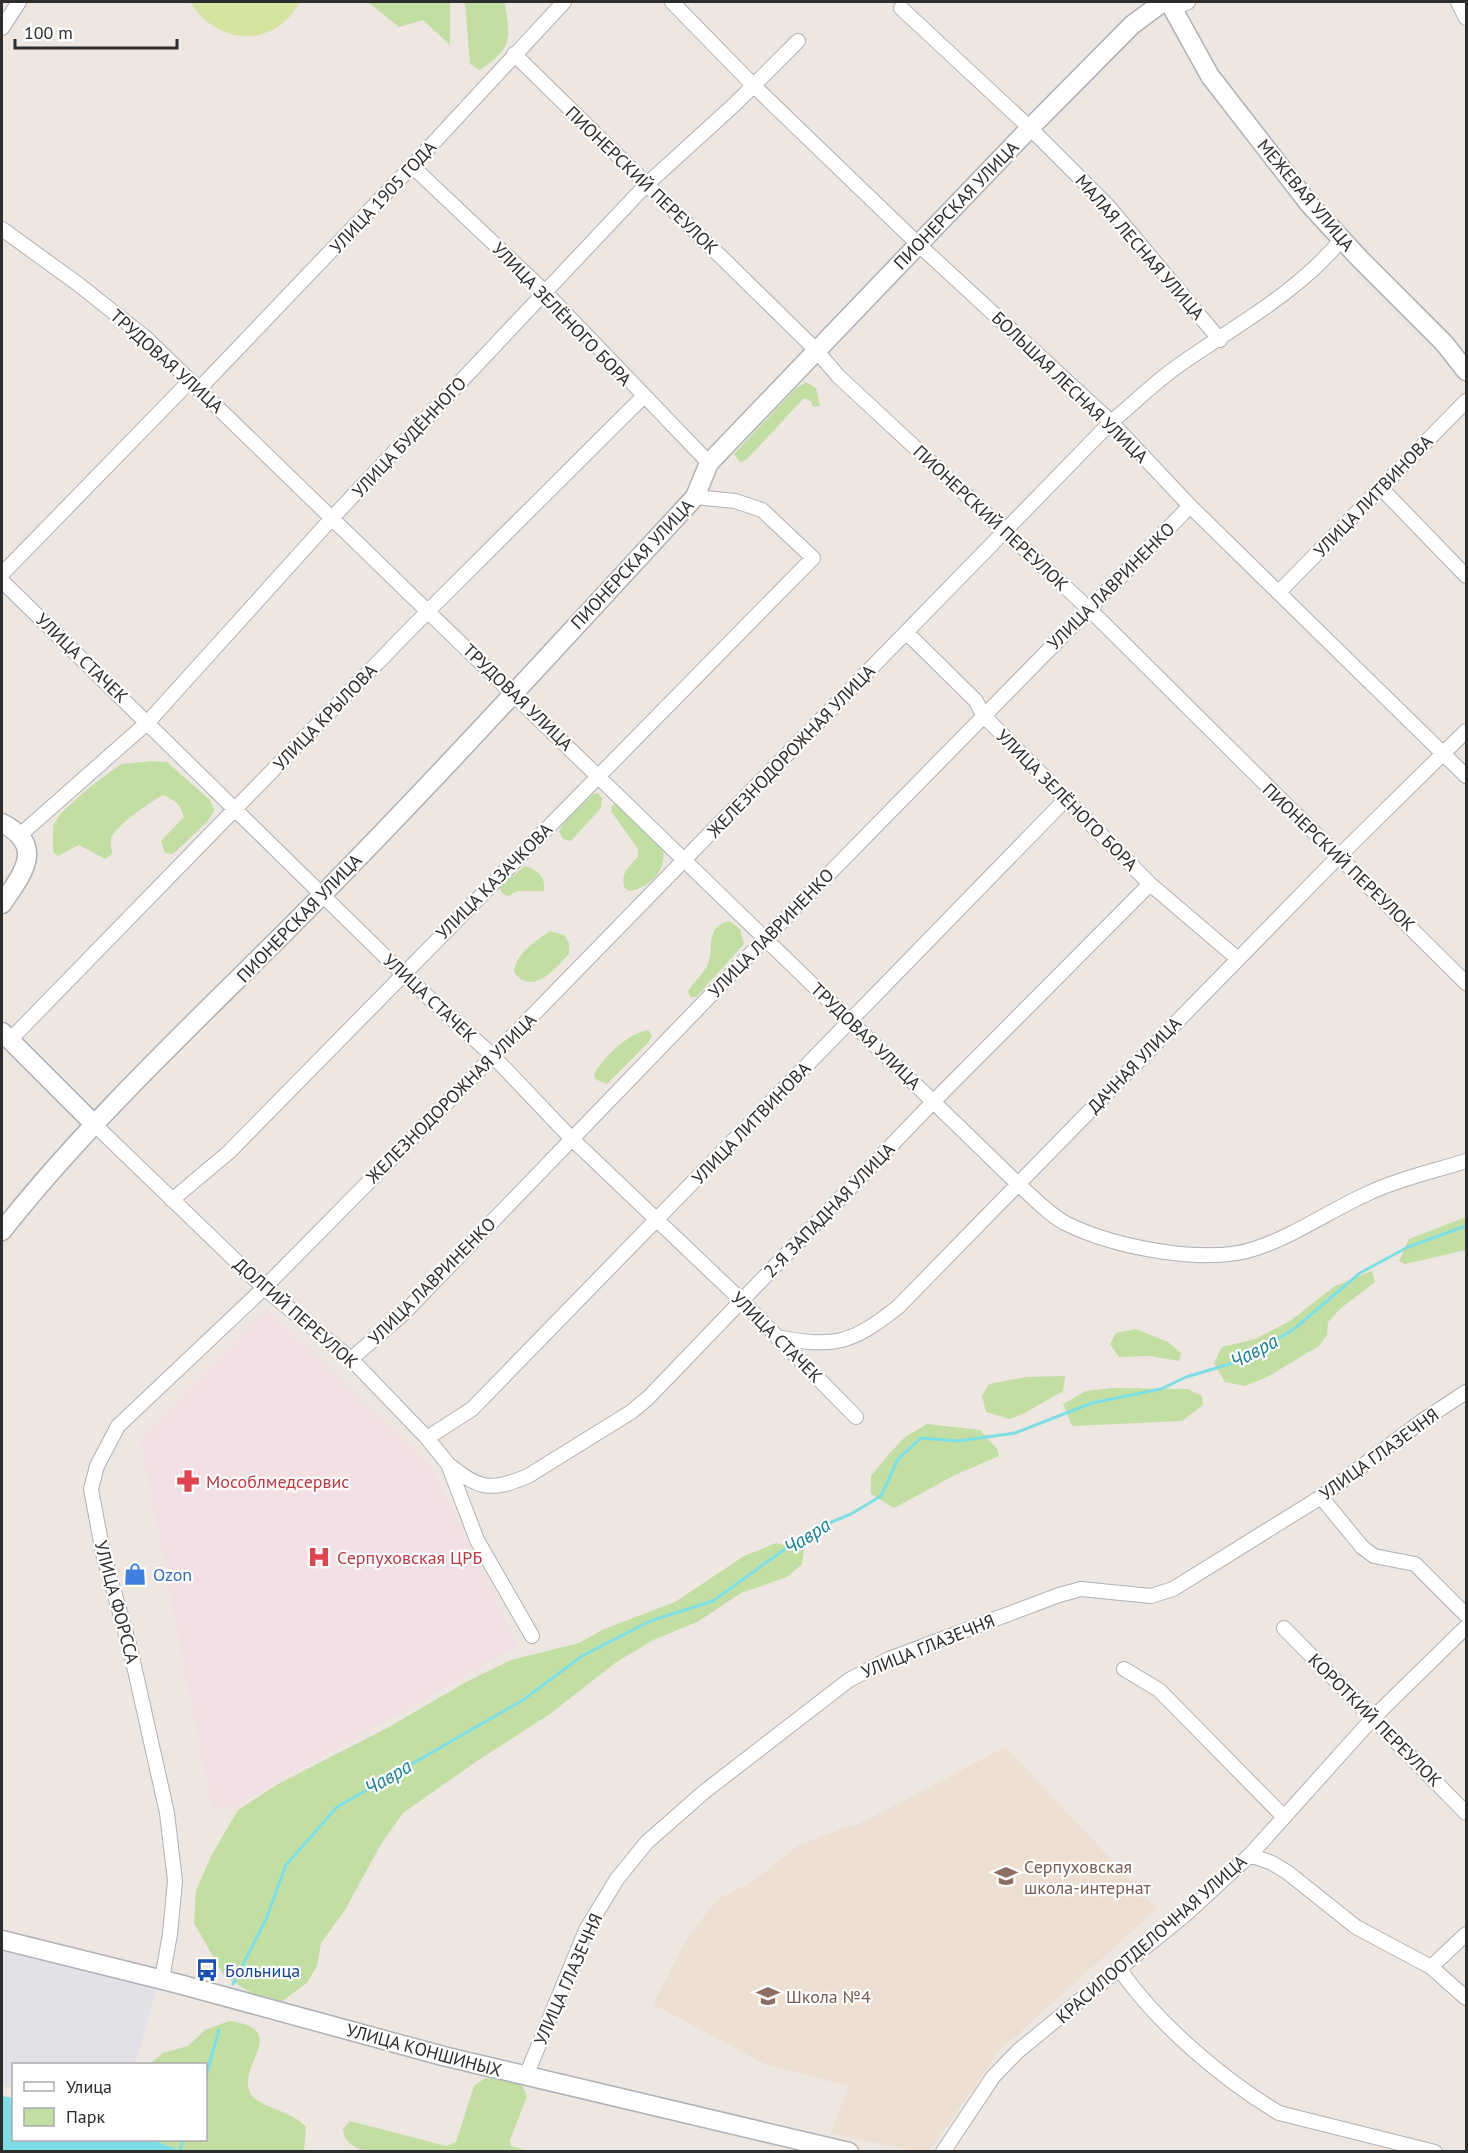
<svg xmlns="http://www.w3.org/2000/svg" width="1468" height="2153" font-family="'PT Sans',sans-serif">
	<rect width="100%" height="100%" fill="#ede6e1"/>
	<path fill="#e1e1e7" d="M2 1950 157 1987 135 2064H14L13 2087 2 2086Z"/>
	<path fill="#eddfd2" d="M1006 1747 1157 1909 1000 2050 929 2151H914L831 2133 849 2086 767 2065 653 2004 688 1936 719 1898 748 1885 798 1846 843 1828 855 1826Z"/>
	<path fill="#f3e0e4" d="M267 1308 431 1468 518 1646 232 1808 212 1807 140 1440Z"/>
	<path fill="#c3dea3" d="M368 2H450V45L423 20 399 27Z
		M465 2H505C510 40 514 46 480 70L470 64Z
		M806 382 816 388 820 406 813 407 811 401 804 398 746 460 740 462 734 454 795 389Z
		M152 761 167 762 210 800 214 810 209 820 173 854 165 853 161 841 184 817C181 805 174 799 163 795 151 802 114 826 111 839 110 844 112 849 112 854L105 859 79 845 58 856 53 852V826L61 813 90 787 121 764Z
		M598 793 602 798 601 808 571 841 563 839 559 832 564 822 593 794Z
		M616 804 663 851C667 870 648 889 629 891L624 887C621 873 628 867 638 857V849L611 811 612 805Z
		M525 866C538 870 546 877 544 891H518L508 896 503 894 499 887Z
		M729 921 740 929 744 944 696 997H690L688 991C694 982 704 973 708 964 715 945 704 928 729 921Z
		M550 931 564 935 569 943V954C555 969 532 997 514 972 516 953 536 941 550 931Z
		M648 1030 652 1035 648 1043 607 1084 595 1079 594 1074C605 1056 627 1034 648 1030Z
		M1466 1217V1250L1405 1264 1399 1261 1409 1239Z
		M1372 1271 1375 1282 1341 1308 1328 1322 1327 1335 1319 1346 1267 1377 1245 1386 1225 1382 1214 1363 1222 1347 1255 1339 1290 1321 1335 1286Z
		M1136 1329 1168 1342 1181 1353 1179 1361 1149 1356 1119 1357 1110 1344 1116 1333Z
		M1065 1376 1063 1391 1023 1414 1009 1419 986 1412 982 1396 989 1384 1026 1377Z
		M1112 1388 1188 1389 1202 1396 1203 1405 1182 1421 1072 1426 1063 1404 1086 1391Z
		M927 1424 980 1430 997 1449 999 1456 955 1475 894 1508 871 1494V1476L888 1455 905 1437Z
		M776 1543 804 1550 802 1564 787 1577 741 1593 699 1621 653 1640 615 1663 550 1714 477 1761 403 1813 381 1844 345 1910 321 1943 317 1966 307 1983 282 2001 260 1998 224 1976 194 1923 196 1891 211 1856 238 1810 278 1784 387 1728 468 1681 511 1660 579 1643 604 1629 675 1602 744 1556Z
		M229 2021C290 2029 240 2062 249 2091 253 2106 294 2111 306 2127L304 2151H181L153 2140H206V2064H150L163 2053 188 2046 205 2030Z
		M485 2078 521 2083 527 2096 510 2140 511 2146 528 2151H364C352 2146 344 2142 343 2129L350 2121 446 2146 456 2142 474 2086Z"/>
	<path fill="#d5e4a0" d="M190 2H300C274 49 218 46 190 2Z"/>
	<path fill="#7edee5" d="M2 2096 13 2098 14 2140H153L181 2151H195H2Z"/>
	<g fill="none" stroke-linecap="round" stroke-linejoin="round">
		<path stroke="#7edee5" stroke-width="3" d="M233 1984 266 1919 286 1865 337 1807 523 1700 582 1656 650 1621 713 1601 810 1531 851 1514 881 1496 898 1459 921 1438 958 1441 1015 1433 1092 1403 1161 1389 1186 1377 1243 1360 1294 1329 1360 1273 1408 1247 1466 1226
			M206 2076 219 2030
			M180 2152 183 2140"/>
		<g stroke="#adb2b8" stroke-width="16">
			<path id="street" d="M672 2 753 85 918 244 1111 422 1190 506 1466 776
				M1458 2 1466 18
				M901 8 1030 128 1108 206 1220 340
				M1172 9 1188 2
				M2 28 19 2
				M514 54 816 350 838 376 1089 609 1466 983
				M412 166 545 292 709 463
				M2 229 78 284 146 338 1018 1184C1033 1197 1049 1215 1067 1224 1114 1247 1207 1266 1257 1248 1298 1234 1332 1209 1371 1192 1401 1178 1435 1171 1466 1161
				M199 389 412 166 564 2
				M1381 488 1466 576
				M2 574 190 381
				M2 581 403 974 493 1056 571 1138 741 1300 856 1417
				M1279 592 1466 401
				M906 632 976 701 983 715 1150 884 1238 959
				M21 834 148 722 333 517 646 185 735 104 798 41
				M10 1040 429 610 643 397
				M95 1125 264 1288 351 1359 427 1438 448 1464 477 1540 532 1636
				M172 1200 229 1152 813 558 762 510 735 501 695 497
				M777 1337C835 1348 851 1344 898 1307L1337 858 1466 731
				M351 1359 403 1314 765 939 1190 506
				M427 1438 472 1409 1067 798
				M448 1464C479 1489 490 1492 528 1476L631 1412 648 1398 933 1102 1150 884
				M1321 1497 1362 1547 1374 1556 1415 1564 1466 1615
				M1284 1628 1466 1813
				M1124 1669 1159 1690 1283 1816
				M1250 1855 1272 1863 1287 1872 1356 1927 1431 1967 1466 1998
				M1431 1967 1466 1934
				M1120 1970C1158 2024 1222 2079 1279 2113L1435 2152
				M162 1979 170 1934 175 1881 167 1813 130 1648 103 1553 91 1489 97 1466 118 1426 264 1288 493 1056 1111 422C1134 403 1157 380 1182 363 1237 325 1298 292 1341 240
				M526 2076 586 1930 617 1879 647 1842 704 1792 849 1680 889 1659 1059 1595 1081 1589 1151 1596 1173 1589 1321 1497 1422 1421 1466 1392
				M943 2152 993 2077 1018 2051 1186 1914 1250 1855 1373 1718 1466 1627"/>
		</g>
		<g stroke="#adb2b8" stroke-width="21">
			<path id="secondary" d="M1169 2 1210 76 1310 205 1360 259 1444 343 1466 371
				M2 823C46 846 23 873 2 904
				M2 1032 95 1125
				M2 1231C97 1111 213 1006 320 897 448 767 571 631 695 497L709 463 1030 128 1132 25 1163 2
				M2 1940 179 1984 443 2056 849 2152"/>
		</g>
		<use href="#street" stroke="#fff" stroke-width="14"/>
		<use href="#secondary" stroke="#fff" stroke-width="18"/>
	</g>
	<defs>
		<g id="pharmacy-bare" transform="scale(1.8)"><path d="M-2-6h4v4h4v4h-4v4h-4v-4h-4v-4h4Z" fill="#e0444e" stroke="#fff" stroke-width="2.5" paint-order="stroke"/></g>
		<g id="hospital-bare" transform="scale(1.8)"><path d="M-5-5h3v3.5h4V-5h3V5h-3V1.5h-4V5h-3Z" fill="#e0444e" stroke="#fff" stroke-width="2.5" paint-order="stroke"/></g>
		<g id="shop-bare" transform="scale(1.8)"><path d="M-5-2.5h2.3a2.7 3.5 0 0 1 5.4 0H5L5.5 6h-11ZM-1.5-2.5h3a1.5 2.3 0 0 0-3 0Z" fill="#3f7fe0" stroke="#fff" stroke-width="2.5" paint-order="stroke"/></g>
		<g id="school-bare" transform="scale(1.8)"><path d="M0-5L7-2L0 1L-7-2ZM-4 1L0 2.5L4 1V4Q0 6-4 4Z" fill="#8d6e63" stroke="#fff" stroke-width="2.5" paint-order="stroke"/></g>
		<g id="bus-bare" transform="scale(1.8)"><path d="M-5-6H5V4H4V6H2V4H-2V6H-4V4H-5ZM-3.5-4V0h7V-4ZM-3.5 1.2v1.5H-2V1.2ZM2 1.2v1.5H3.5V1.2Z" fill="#1a4fb4" stroke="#fff" stroke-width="2.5" paint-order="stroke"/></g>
	</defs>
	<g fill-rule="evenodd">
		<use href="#pharmacy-bare" x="188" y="1481"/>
		<use href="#hospital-bare" x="319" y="1557"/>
		<use href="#shop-bare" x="135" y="1574"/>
		<use href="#school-bare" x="1006" y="1876"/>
		<use href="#bus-bare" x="207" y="1970"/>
		<use href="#school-bare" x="768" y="1996"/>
	</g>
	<g text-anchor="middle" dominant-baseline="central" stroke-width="4.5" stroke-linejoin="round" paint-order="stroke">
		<g font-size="18" fill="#2d2d2d" stroke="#fff">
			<text transform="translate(642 180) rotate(44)">ПИОНЕРСКИЙ ПЕРЕУЛОК</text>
			<text transform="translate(1306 195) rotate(50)">МЕЖЕВАЯ УЛИЦА</text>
			<text transform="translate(383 197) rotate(-47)">УЛИЦА 1905 ГОДА</text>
			<text transform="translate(956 205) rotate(-46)">ПИОНЕРСКАЯ УЛИЦА</text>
			<text transform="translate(1140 247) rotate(49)">МАЛАЯ ЛЕСНАЯ УЛИЦА</text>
			<text transform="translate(562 314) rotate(46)">УЛИЦА ЗЕЛЁНОГО БОРА</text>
			<text transform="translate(167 361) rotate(42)">ТРУДОВАЯ УЛИЦА</text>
			<text transform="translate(1070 387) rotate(44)">БОЛЬШАЯ ЛЕСНАЯ УЛИЦА</text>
			<text transform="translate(409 437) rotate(-47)">УЛИЦА БУДЁННОГО</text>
			<text transform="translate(1373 496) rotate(-46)">УЛИЦА ЛИТВИНОВА</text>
			<text transform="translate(991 518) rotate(43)">ПИОНЕРСКИЙ ПЕРЕУЛОК</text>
			<text transform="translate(632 564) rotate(-47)">ПИОНЕРСКАЯ УЛИЦА</text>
			<text transform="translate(1111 586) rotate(-45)">УЛИЦА ЛАВРИНЕНКО</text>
			<text transform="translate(82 658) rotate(44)">УЛИЦА СТАЧЕК</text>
			<text transform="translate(518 697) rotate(44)">ТРУДОВАЯ УЛИЦА</text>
			<text transform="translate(325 717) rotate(-46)">УЛИЦА КРЫЛОВА</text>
			<text transform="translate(791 751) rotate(-46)">ЖЕЛЕЗНОДОРОЖНАЯ УЛИЦА</text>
			<text transform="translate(1067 800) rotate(45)">УЛИЦА ЗЕЛЁНОГО БОРА</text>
			<text transform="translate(1339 857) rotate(44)">ПИОНЕРСКИЙ ПЕРЕУЛОК</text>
			<text transform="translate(494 881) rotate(-45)">УЛИЦА КАЗАЧКОВА</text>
			<text transform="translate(299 918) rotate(-46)">ПИОНЕРСКАЯ УЛИЦА</text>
			<text transform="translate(771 933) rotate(-46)">УЛИЦА ЛАВРИНЕНКО</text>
			<text transform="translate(430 998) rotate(43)">УЛИЦА СТАЧЕК</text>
			<text transform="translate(866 1036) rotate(44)">ТРУДОВАЯ УЛИЦА</text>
			<text transform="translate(1134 1065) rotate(-46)">ДАЧНАЯ УЛИЦА</text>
			<text transform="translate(451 1098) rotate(-45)">ЖЕЛЕЗНОДОРОЖНАЯ УЛИЦА</text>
			<text transform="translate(751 1123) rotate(-46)">УЛИЦА ЛИТВИНОВА</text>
			<text transform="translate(829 1210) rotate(-46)">2-Я ЗАПАДНАЯ УЛИЦА</text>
			<text transform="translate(432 1281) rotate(-45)">УЛИЦА ЛАВРИНЕНКО</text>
			<text transform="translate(296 1313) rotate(41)">ДОЛГИЙ ПЕРЕУЛОК</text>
			<text transform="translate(777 1337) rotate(45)">УЛИЦА СТАЧЕК</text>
			<text transform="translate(1379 1454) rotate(-36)">УЛИЦА ГЛАЗЕЧНЯ</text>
			<text transform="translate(117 1602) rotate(75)">УЛИЦА ФОРССА</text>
			<text transform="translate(928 1646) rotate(-22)">УЛИЦА ГЛАЗЕЧНЯ</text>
			<text transform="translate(1375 1720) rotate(45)">КОРОТКИЙ ПЕРЕУЛОК</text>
			<text transform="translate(1151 1939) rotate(-41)">КРАСИЛООТДЕЛОЧНАЯ УЛИЦА</text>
			<text transform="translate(568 1979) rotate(-66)">УЛИЦА ГЛАЗЕЧНЯ</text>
			<text transform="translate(424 2050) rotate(15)">УЛИЦА КОНШИНЫХ</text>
		</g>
		<g font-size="18" fill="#be3a42" stroke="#fff" text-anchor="start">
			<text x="206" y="1481">Мособлмедсервис</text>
			<text x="337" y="1557">Серпуховская ЦРБ</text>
		</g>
		<g font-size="18" fill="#366cbe" stroke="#fff" text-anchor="start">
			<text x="153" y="1574">Ozon</text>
		</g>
		<g font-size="18" fill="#785e54" stroke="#fff" text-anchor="start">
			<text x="1024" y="1866">Серпуховская<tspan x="1024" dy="21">школа-интернат</tspan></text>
			<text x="786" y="1996">Школа №4</text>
		</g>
		<g font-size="18" fill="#164399" stroke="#fff" text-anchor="start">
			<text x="225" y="1970">Больница</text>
		</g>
		<g font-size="20" font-style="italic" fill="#1a8294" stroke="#fff">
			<text transform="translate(1254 1351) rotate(-28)">Чавра</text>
			<text transform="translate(807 1536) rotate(-32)">Чавра</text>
			<text transform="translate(388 1777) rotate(-30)">Чавра</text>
		</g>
	</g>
	<rect width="1468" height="2153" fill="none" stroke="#2d2d2d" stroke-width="6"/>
	<rect x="12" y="2063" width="195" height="78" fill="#ffffff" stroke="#ababab" stroke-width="1.5"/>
	<rect x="24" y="2082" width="30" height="9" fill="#ffffff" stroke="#ababab" stroke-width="1.5"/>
	<text x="66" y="2093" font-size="18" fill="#2d2d2d">Улица</text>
	<rect x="24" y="2108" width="30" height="18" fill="#c3dea3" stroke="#ababab" stroke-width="1.5"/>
	<text x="66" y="2123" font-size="18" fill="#2d2d2d">Парк</text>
	<path d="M15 39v9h162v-9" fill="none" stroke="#2d2d2d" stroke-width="3"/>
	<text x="24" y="39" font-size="18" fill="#2d2d2d" stroke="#ffffff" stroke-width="4.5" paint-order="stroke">100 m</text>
</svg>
